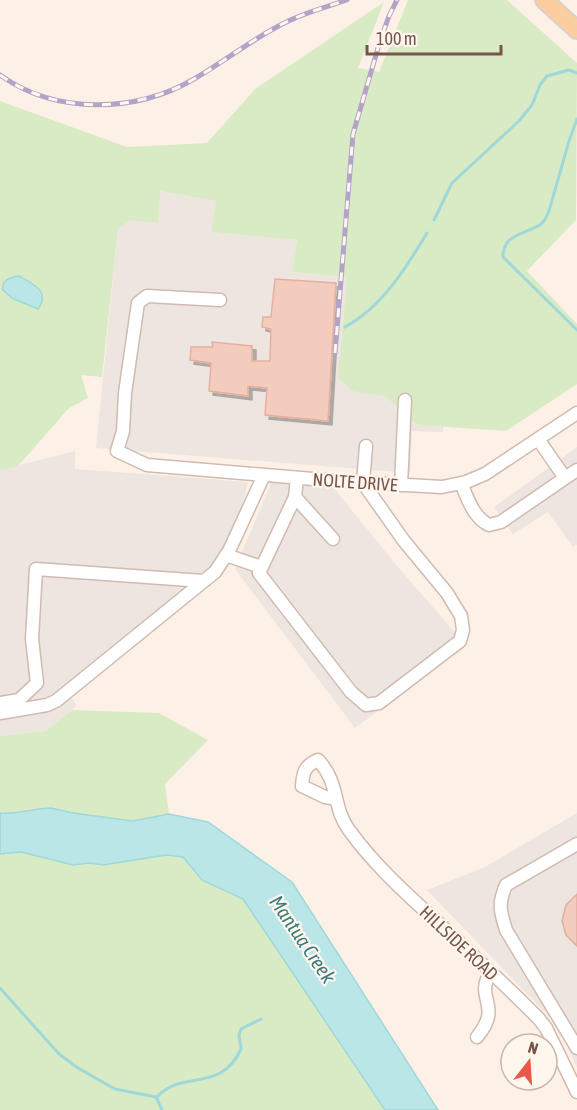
<svg xmlns="http://www.w3.org/2000/svg" width="577" height="1110" font-family="'Asap Condensed',sans-serif">
	<defs>
		<filter id="shadow"><feDropShadow dx="4" dy="4" stdDeviation="0" flood-color="#0004"/></filter>
	</defs>
	<rect width="100%" height="100%" fill="#fdf1e7"/>
	<path fill="#ede5e0" d="M159 191 216 201 211 232 297 240 292 272 347 277 341 347 445 380 443 432 412 431 410 473 96 448 118 229Z
		M577 447V545L573 547 548 512 513 534 494 507Z
		M75 451V469L248 482 242 507 218 557 207 572 64 689 77 705 72 710 46 731 0 736V470Z
		M271 483 333 487 397 566 466 645 355 728 235 569Z
		M577 813V1068L558 1026 427 890 485 867Z"/>
	<path fill="#d9ebc4" d="M408 0H507L577 63 576 220 527 271 577 324V384L506 431 418 425 385 396 353 391 338 378 347 277 292 272 297 240 211 232 216 201 160 191 158 223 130 220 118 229 102 377 81 375 88 398 69 408 18 466 0 470V101L127 147 207 143 255 89 384 2 358 68 379 72Z
		M72 710 159 713 208 740 165 784 169 814 133 821 73 813 51 808 31 809 10 814 0 813V736L46 731Z
		M21 852 73 865 90 863 104 865 166 855 183 857 202 880 243 898 385 1110H0V854Z"/>
	<path fill="#bae6e7" stroke="#a0d8d9" stroke-width="1.5" d="M19 276C33 284 51 291 38 309L12 298 3 290C1 280 11 277 19 276Z
		M51 808 73 813 133 821 169 814 208 822 292 882 438 1110H385L243 899 202 880 183 857 166 855 103 865 90 863 73 865 21 852 0 854V813C15 815 34 808 51 808Z"/>
	<g fill="none" stroke-linecap="round" stroke-linejoin="round">
		<path stroke="#a0d8d9" stroke-width="3" d="M577 119 569 141 549 211C547 215 545 221 541 224 527 234 503 233 503 257L577 330
			M434 220 452 183 519 121 532 105 540 85 547 76 569 70 577 73
			M345 327C382 307 406 268 427 233
			M0 988 59 1054 78 1068 115 1089 156 1097 162 1110
			M157 1097C182 1069 220 1094 241 1049L239 1035 241 1029 261 1019"/>
	</g>
	<path fill="#f3ccbe" stroke="#e6b09e" stroke-width="1.5" filter="url(#shadow)" d="M275 279 336 283 328 421 265 415 267 388 248 386V396L209 391 211 363 190 360 191 347H213L212 342 252 346V361H270L271 329 262 327 263 317H271Z
		M577 894V946L566 935 562 921 566 905Z"/>
	<g fill="none" stroke-linecap="round" stroke-linejoin="round">
		<g stroke="#d1baaf" stroke-width="15">
			<path id="minor" d="M220 300 147 296 138 303 125 393 123 431 117 451 147 465 337 481 442 487 466 482 485 474 577 413
				M538 439 565 478 577 470
				M297 478 295 497 259 573 351 692 366 705 379 703 460 641 463 630 461 616 447 593 404 541 363 483 366 446
				M461 483C468 499 473 517 489 525L501 522 565 478
				M401 485 405 400
				M295 497 333 539
				M226 555 261 567
				M0 703 19 700 37 683 32 639 36 569 203 581
				M0 713 47 705 56 701 215 572 229 551 264 475
				M336 799 325 797 302 786C303 773 304 766 318 760 340 783 332 807 349 830 373 863 402 890 432 917 468 951 505 984 539 1019L546 1028 577 1092
				M577 844 506 885C498 903 500 911 506 930L577 1048
				M477 1037C504 1004 473 999 491 972"/>
		</g>
		<g stroke="#d9cfcc" stroke-width="20">
			<path id="major" d="M544 0 577 30"/>
		</g>
		<use href="#minor" stroke="#fff" stroke-width="12"/>
		<use href="#major" stroke="#fccd9f" stroke-width="16"/>
		<g stroke="#b3a4c7" stroke-width="5">
			<path id="rail" d="M0 75C56 115 136 113 194 79 222 63 247 43 275 28 297 15 323 8 347 0
				M335 353 353 134 380 41 389 16 397 0"/>
		</g>
		<use href="#rail" stroke="#fff6ee" stroke-width="3" stroke-dasharray="9" stroke-linecap="butt"/>
	</g>
	<g text-anchor="middle" dominant-baseline="central" stroke-width="4.5" stroke-linejoin="round" paint-order="stroke">
		<g font-size="18" fill="#77554a" stroke="#fff6ee">
			<text transform="translate(355 482) rotate(4)">NOLTE DRIVE</text>
			<text transform="translate(459 943) rotate(43)">HILLSIDE ROAD</text>
		</g>
		<g font-size="20" font-style="italic" fill="#3d7a7d" stroke="#fff6ee">
			<text transform="translate(303 939) rotate(56)">Mantua Creek</text>
		</g>
	</g>
	<g transform="translate(529 1062) rotate(17)"><circle r="28" fill="#fff6ee" stroke="#c9b6ac" stroke-width="1.5"/>
	<path d="M0-4.5L10 22L0 15L-10 22Z" fill="#e9594a"/>
	<text y="-9" font-size="16" font-weight="bold" text-anchor="middle" fill="#77554a">N</text>
	</g>
	<path d="M367 45v9h134v-9" fill="none" stroke="#77554a" stroke-width="3"/>
	<text x="376" y="45" font-size="18" fill="#77554a" stroke="#fff6ee" stroke-width="4.5" paint-order="stroke">100 m</text>
</svg>
